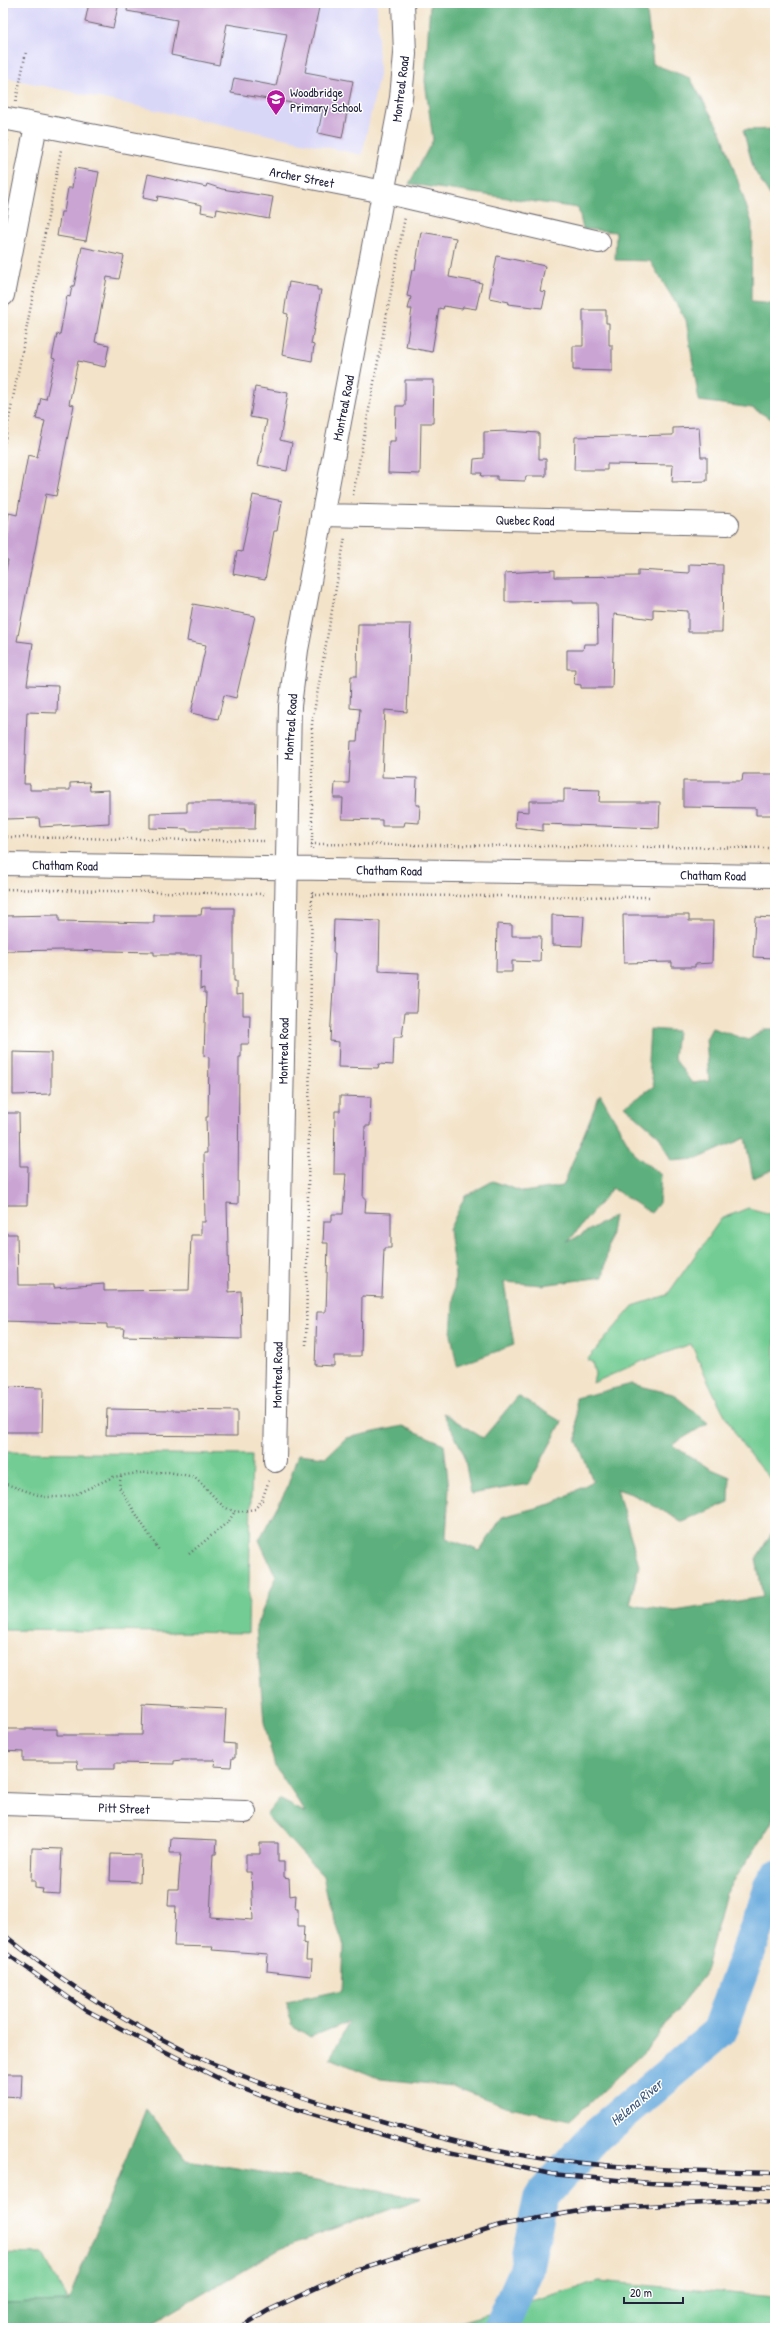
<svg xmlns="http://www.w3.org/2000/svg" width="778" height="2331" font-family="'Patrick Hand',sans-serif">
	<rect width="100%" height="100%" fill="#fff"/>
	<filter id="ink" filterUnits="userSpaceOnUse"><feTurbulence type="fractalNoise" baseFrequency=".025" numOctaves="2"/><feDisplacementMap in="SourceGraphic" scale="8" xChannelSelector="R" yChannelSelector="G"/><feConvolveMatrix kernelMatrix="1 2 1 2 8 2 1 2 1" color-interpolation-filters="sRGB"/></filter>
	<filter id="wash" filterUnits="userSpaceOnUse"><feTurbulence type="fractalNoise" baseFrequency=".012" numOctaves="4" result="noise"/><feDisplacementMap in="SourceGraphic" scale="16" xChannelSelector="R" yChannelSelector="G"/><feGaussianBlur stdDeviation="0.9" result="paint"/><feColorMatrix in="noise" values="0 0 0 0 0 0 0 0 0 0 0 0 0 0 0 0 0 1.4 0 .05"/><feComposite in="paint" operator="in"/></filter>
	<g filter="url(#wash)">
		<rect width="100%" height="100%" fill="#f3e3c9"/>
		<path fill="#d9d7f8" d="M3 3H377L379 75 362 155 3 77Z"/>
		<path fill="#72cc93" stroke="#4a7767" d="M748 1208 775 1215V1483C734 1445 714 1393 691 1344L645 1360 593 1383 595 1374 592 1362 587 1360 633 1306 667 1295 721 1219Z
			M3 1452 252 1455 248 1633 3 1630Z
			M3 2253 43 2254 68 2301 3 2303Z
			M598 2281 775 2297V2328H440Z"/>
		<path fill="#5db07d" stroke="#40695c" d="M430 3H646L653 64 690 78 722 134 752 223 751 302 775 304V421L752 408 699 401 686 320 650 261 615 260 616 232 583 229 578 208 409 184 433 140 425 81Z
			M775 129V203L754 170 743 130Z
			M712 1028 748 1040 765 1029H775V1169L753 1178 745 1138 697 1159 671 1161 659 1136 625 1106 654 1086 648 1061 650 1029 677 1031 674 1058 692 1083 709 1081 706 1039Z
			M600 1094 635 1155 661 1175 659 1203 651 1213 612 1188 568 1242 614 1216 603 1277 542 1285 504 1282 514 1345 457 1366 451 1335 455 1275 449 1230 465 1196 493 1181 523 1192 563 1186Z
			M632 1384 673 1394 708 1423 672 1445 707 1467 730 1477 729 1502 683 1522 634 1495 617 1489 639 1565 630 1605 675 1611 763 1597 756 1559 775 1527V1812L771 1824 726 1893 704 1975 648 2048 571 2120 505 2106 452 2086 380 2079 330 2058 349 2022 310 2037 291 2024 287 2002 342 1990 344 1946 330 1907 323 1876 266 1815 279 1799 306 1813 275 1767 264 1722 256 1626 276 1577 259 1540 287 1488 298 1454 326 1457 346 1438 403 1426 444 1444 449 1488 446 1538 480 1551 502 1517 554 1503 593 1481 577 1441 576 1398Z
			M518 1396 562 1422 529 1484 471 1494 464 1454 443 1413 483 1438Z
			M146 2109 187 2160 422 2198 279 2249 145 2328H3V2303L68 2301Z"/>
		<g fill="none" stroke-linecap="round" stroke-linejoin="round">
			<path stroke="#69abdd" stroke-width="35" d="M500 2328 525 2272 541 2197 596 2136 719 2032 775 1878"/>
		</g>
		<g id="blocks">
			<path fill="#caa5d4" d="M89 3H119L113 28 85 22Z
				M128 3H320L305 72 353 81 342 138 318 133 323 108 231 93 234 78 276 86 287 34 227 24 219 65 171 55 177 20 127 11Z
				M75 168 99 172 86 241 57 236 61 212H64L68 188H72Z
				M148 174 206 187 207 184 222 189 273 197 269 219 217 209 216 215 201 212 202 205 158 196 157 201 143 198Z
				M421 232 456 238 449 277 482 283 476 309 463 307 462 309 444 306 443 309 439 308 432 352 406 347 412 309H408L411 297 407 296 412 270H415Z
				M82 247 124 256 119 279 107 277 95 342 109 345 105 367 78 361 69 404 74 405 56 496 46 494 17 641 33 643 27 685 58 686 57 713 27 712 24 784H30V790H70V783L89 782 90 791 109 790V823L40 827 39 818 6 819V813H3V584L8 560 3 559V550L9 513 17 515 28 455 37 457 45 421 36 419 41 398 46 399 55 359 52 358 57 334 60 335 67 296 70 297 72 286H74Z
				M497 256 545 266 540 291 546 292 542 308 508 304 509 302 489 298Z
				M289 282 317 287V290H321L311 344 314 345 312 361 282 355 288 314 284 313Z
				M583 310H606V323H609V345H612V371L573 370V346H583Z
				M405 380H434L433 423H421L420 474 388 473 389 441H395L396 406H405Z
				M255 387 288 393 280 440 292 443 287 471 258 465 267 420 250 417Z
				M699 427 701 457H707V481L672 482 673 465 607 464V470H574L575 437 673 435V428Z
				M507 431 539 433V459H546V476H526L525 481 497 480V476H481L482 473H473L474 459 484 458V432Z
				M253 495 282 501 277 531H274L265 580 233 574 237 551 242 552Z
				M689 564 723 565 722 632H688V611L653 609V619L614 614 612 688H581V685L574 684 575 669H567V650H583L584 644H598L597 603H573V601L505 602V573L555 570V577L638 576V570L689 573Z
				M193 604 255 616 236 698 224 695 218 719 191 713 206 645 187 641Z
				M358 624H411L407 712 385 710 382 777 417 778 416 805H420L419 823 405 822 404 826H382V820L342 819 343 798H334L335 783H349L351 741H357L360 709 350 708 351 676H357Z
				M743 774H775V815H756V808L683 807V781H742Z
				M564 789 600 790 599 802H660L659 828 543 824V831L515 827 516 811 529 812V801H564Z
				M187 802H256L255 829H202V831H187V829L150 828V813L187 812Z
				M202 908H234V981H236V995L243 994V1015H250L249 1044H241V1057H239L238 1204 227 1203 229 1292 241 1291 242 1339 123 1336 124 1328H107V1324L3 1321V1234H17L18 1285H54V1288L104 1284V1291L189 1290 191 1235H201V1222H205L204 1153H207L206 1117H208L209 1057 204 1056 206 993H204V988L200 989 201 955H154V952L65 950 3 951V916L59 915V921L154 923V915H201Z
				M552 915 584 916 582 946 552 945Z
				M623 915H689V921H713L712 963 695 964V967H672V962L624 963Z
				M755 917 775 918V958L753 957Z
				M334 919 380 921 379 971 419 973 417 1012H405L402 1037H394L393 1065 379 1064 378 1068 338 1067 339 1042 330 1041 335 953H333Z
				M497 924 512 925V936H541L540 962 512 961V972H496Z
				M13 1052 51 1053V1094L13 1095Z
				M340 1096 371 1097 370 1126H365L363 1198H366L365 1212 391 1213V1248H384L382 1297 362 1296 361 1356H334V1366L315 1365 317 1312H326L328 1243H323L324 1221H332V1214H343L346 1174H334L335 1111H340Z
				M3 1113H19L20 1166H28L27 1205H3Z
				M3 1387 43 1388 42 1432H3Z
				M107 1409 237 1411V1436L106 1435Z
				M143 1705 226 1709 224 1743 235 1744V1758H232L231 1767 214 1766 215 1760H181L174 1761V1764L115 1763V1769H78L77 1761H23V1752L3 1751V1729H57V1735H142Z
				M171 1838 217 1840 216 1854H213L210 1917 253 1920 251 1872H246V1854H260V1843H278V1862H284V1877L289 1878 290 1896 296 1895 295 1909H298V1926H304L303 1943 307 1944 306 1960H312L311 1976 267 1971 268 1954 212 1950 213 1947 174 1946 176 1906H168L169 1889H178L181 1853H170Z
				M32 1848 62 1849 60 1894 42 1893 43 1889 35 1888V1881H31Z
				M111 1854 141 1855 140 1882 110 1881Z
				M3 2074H22L21 2097 3 2096Z"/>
		</g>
	</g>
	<g filter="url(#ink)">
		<use href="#blocks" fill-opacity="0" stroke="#6b666d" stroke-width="1"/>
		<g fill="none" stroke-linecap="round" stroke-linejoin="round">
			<g stroke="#6b666d" stroke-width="24">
				<path id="minor" d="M3 118 384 192 599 242
					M3 295 36 125
					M322 515 728 524
					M3 864 775 876
					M275 1461 290 706 297 650 401 98 405 54 403 3
					M3 1804 245 1812"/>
			</g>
			<path stroke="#6b666d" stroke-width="2.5" stroke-dasharray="1 3" stroke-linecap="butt" d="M16 101 26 52
				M3 169 8 139
				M3 450 61 150
				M353 495 405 217
				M3 837 266 841
				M311 844 775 848
				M312 849V723L345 537
				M3 889 266 894
				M312 895 649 897
				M306 1345 312 890
				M121 1476 119 1487 160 1552
				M3 1483 44 1497H62L74 1495 113 1477 138 1473 168 1472 195 1477 221 1504 228 1509 237 1512 255 1509 262 1500 269 1480
				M189 1554 229 1521 235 1511"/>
			<use href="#minor" stroke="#fff" stroke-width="22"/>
			<g stroke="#22223b" stroke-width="4.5">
				<path id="rail" d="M3 1934C51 1973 104 2008 158 2037 226 2074 301 2098 375 2119 429 2135 483 2150 540 2158 618 2169 696 2171 775 2173
					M3 1951 86 2010 154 2046 228 2083 296 2109 421 2146 551 2174 650 2183 775 2188
					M239 2328 269 2310 355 2270 500 2225 590 2209 744 2201 775 2203"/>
			</g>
			<use href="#rail" stroke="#fff" stroke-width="3" stroke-dasharray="9" stroke-linecap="butt"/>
		</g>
	</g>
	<defs>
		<g id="school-pin" transform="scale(1)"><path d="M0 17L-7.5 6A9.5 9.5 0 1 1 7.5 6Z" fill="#b5179e" stroke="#fff"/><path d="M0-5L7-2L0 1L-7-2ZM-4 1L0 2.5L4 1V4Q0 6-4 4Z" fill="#fff"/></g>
	</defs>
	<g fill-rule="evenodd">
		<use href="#school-pin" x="276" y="99"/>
	</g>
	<g text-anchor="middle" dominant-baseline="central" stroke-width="3" stroke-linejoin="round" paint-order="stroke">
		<g font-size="13" fill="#22223b" stroke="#fff">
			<text transform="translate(400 89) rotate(-83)">Montreal Road</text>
			<text transform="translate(302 177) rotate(11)">Archer Street</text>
			<text transform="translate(343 408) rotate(-79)">Montreal Road</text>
			<text transform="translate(525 520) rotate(1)">Quebec Road</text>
			<text transform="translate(290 727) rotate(-86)">Montreal Road</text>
			<text transform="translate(65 865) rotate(1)">Chatham Road</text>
			<text transform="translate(389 870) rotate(1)">Chatham Road</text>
			<text transform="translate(713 875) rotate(1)">Chatham Road</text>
			<text transform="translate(283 1051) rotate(-89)">Montreal Road</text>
			<text transform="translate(277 1375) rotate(-89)">Montreal Road</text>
			<text transform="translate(124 1808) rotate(2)">Pitt Street</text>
		</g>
		<g font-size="13" fill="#22223b" stroke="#fff" text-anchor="start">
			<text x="290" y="92">Woodbridge<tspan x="290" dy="15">Primary School</tspan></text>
		</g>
		<g font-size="14" font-style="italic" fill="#3e597c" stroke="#fff">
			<text transform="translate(636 2102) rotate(-40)">Helena River</text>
		</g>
	</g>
	<rect width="778" height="2331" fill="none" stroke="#fff" stroke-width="16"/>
	<path d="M624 2297v6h59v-6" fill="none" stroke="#22223b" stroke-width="2"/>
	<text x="630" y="2297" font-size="12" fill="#22223b" stroke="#ffffff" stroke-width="3" paint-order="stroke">20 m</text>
</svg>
